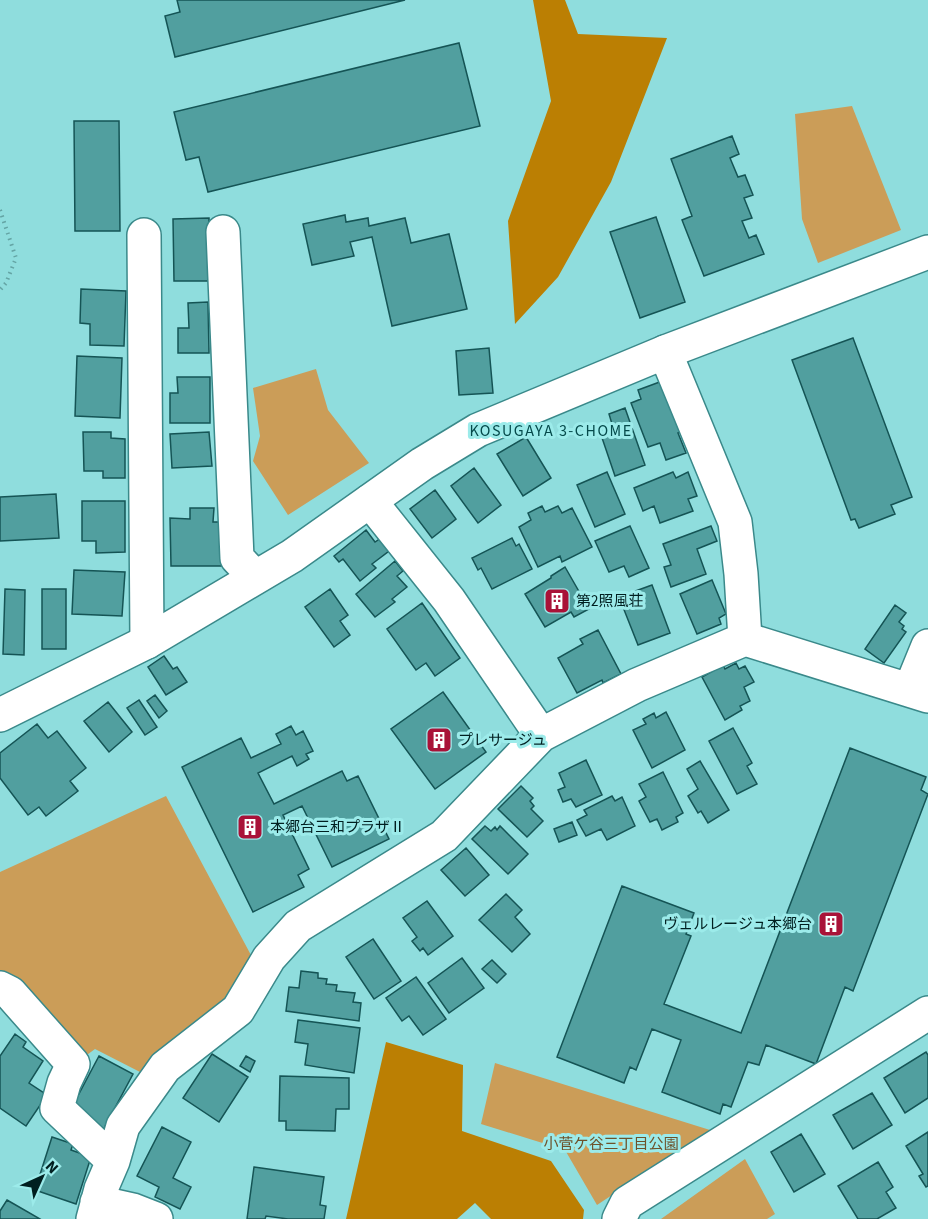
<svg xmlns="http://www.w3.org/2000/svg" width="928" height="1219" font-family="'Source Sans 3','Noto Sans JP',sans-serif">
	<rect width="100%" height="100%" fill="#8fdddd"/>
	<path fill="#cb9d58" d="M852 106 901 230 818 263 802 219 795 114Z
		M316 369 328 410 369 463 288 515 253 461 260 436 253 388Z
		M166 796 252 957 238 993 140 1072 95 1049 80 1060 0 972V872Z
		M495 1063 710 1130 597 1205 565 1150 481 1124Z
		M745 1159 775 1214 767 1219H661Z"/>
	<path fill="#bb7f03" d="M533 0H565L578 34 667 38 611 182 558 277 515 324 508 221 551 101Z
		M386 1042 463 1065 462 1131 551 1161 584 1210 583 1219H491L475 1203 457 1219H346Z"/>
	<path fill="#519f9f" stroke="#155455" stroke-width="1.5" d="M177 0H405L175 57 165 16 180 12Z
		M459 43 480 126 208 192 199 157 186 160 174 112Z
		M74 121H119L120 231H75Z
		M732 136 739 154 730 158 738 177 745 175 753 195 744 198 752 218 742 221 749 238 756 235 764 254 704 276 682 220 692 216 671 159Z
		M345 215 346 222 368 218 369 226 405 218 411 243 449 234 467 309 392 326 372 237 350 242 354 256 312 265 303 224Z
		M656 217 685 302 640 318 610 232Z
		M209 218 210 281H174L173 219Z
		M81 289 126 291 124 346 90 345V324L80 323Z
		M208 302 209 353H178V328H189L188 303Z
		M853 338 912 497 891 505 895 514 859 528 855 519 851 520 792 360Z
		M489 348 493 393 459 395 456 351Z
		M77 356 122 358 120 418 75 416Z
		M177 377H210V423H170V393H178Z
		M665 380 684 431 678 433 686 453 666 460 660 443 648 447 631 403 641 399 638 390Z
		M625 408 645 465 615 476 599 429 612 424 609 414Z
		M83 432H111V438L125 439V478H103V471H84Z
		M209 432 212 466 172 468 170 434Z
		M526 437 551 478 523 496 497 454Z
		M474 468 501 505 478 523 451 486Z
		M607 472 625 514 595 527 577 485Z
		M673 472 676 478 688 472 697 496 688 499 693 511 660 523 654 506 643 511 634 488Z
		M435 490 456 519 432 538 410 509Z
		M56 494 59 538 0 541V497Z
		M82 501H125V552L96 553V541H82Z
		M542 506 545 512 558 506 562 513 572 508 592 547 562 562 560 556 538 567 519 527 531 520 528 513Z
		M190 508H214L213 522H222V566H171L170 518 190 519Z
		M630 526 649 568 629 577 624 566 609 572 595 541Z
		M711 526 717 541 697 549 706 574 671 587 664 567 671 565 663 544Z
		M366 530 375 542 384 536 393 548 372 564 376 568 360 581 343 559 339 562 334 556Z
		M512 538 516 546 519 544 532 569 492 589 481 568 478 570 472 558Z
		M395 561 403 571 397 576 407 587 392 599 395 602 375 617 356 594Z
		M565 567 589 609 574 617 571 612 545 627 525 594 551 578V576Z
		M74 570 125 572 122 616 72 614Z
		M712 580 726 614 719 618 721 624 697 634 680 594Z
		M652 585 670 633 638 645 619 597Z
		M5 589 25 590 24 655 3 654Z
		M42 589H66V649H42Z
		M330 589 348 615 340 621 350 635 334 647 305 607Z
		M422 603 460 658 435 676 426 663 416 670 387 629Z
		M895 605 906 613 899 622 904 626 902 629 906 632 884 663 865 649Z
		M598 630 621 674 603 683 602 680 577 693 558 658 583 644 580 639Z
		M164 656 173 669 177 667 187 682 166 695 148 667Z
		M736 663 739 669 745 666 754 682 744 687 750 701 740 706 742 710 725 720 702 677 723 665 725 669Z
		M443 692 486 752 435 789 391 729Z
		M155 695 167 711 159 718 147 701Z
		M139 700 157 727 145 735 127 708Z
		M108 702 132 732 109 752 84 721Z
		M666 712 685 750 652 768 633 730 646 724 643 719 654 713 656 718Z
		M37 724 48 738 57 731 86 768 70 781 78 791 46 816 39 807 28 815 0 778V753Z
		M291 726 296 735 303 731 313 751 306 754 309 759 297 766 292 756 258 773 274 804 342 771 347 781 358 776 389 839 332 867 302 806 283 815 309 869 298 875 304 887 253 912 182 767 241 738 251 758 281 744 276 734Z
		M733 728 752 763 747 766 757 784 737 794 709 741Z
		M850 748 926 777 921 790 928 794 853 991 845 987 816 1064 766 1045 759 1065 748 1062 731 1107 723 1104 720 1114 662 1092 681 1040 652 1029 636 1070 630 1067 624 1083 557 1057 622 886 694 913 686 934 691 936 664 1004 741 1033Z
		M586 760 602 795 576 807 571 799 563 802 558 790 565 787 559 773Z
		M700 761 729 810 708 823 701 811 698 813 688 796 698 789 687 769Z
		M663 772 683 813 676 817 678 822 662 830 657 819 650 822 639 801 646 797 639 784Z
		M521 786 533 798 530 801 534 806 531 809 543 821 527 837 498 809Z
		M612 796 615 801 622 797 635 826 607 840 601 829 586 836 577 820 587 815 584 810Z
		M572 822 577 835 559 842 554 829Z
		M485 826 491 831 495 827 497 830 500 826 528 854 508 874 472 839Z
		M466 848 489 875 465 896 441 870Z
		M506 894 522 910 515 917 530 934 512 952 479 920Z
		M427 901 453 936 428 955 423 948 420 951 412 941 417 937 403 918Z
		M373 939 401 981 374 999 346 957Z
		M462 958 484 988 449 1013 428 983Z
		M492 960 506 974 497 983 482 969Z
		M301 971 318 973V978L327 979 326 984 337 985 336 991 355 993 353 1002 361 1003 359 1021 286 1011 289 987 299 988Z
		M416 977 446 1019 423 1035 409 1016 402 1021 386 998Z
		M298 1020 360 1028 354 1073 305 1065 308 1044 295 1042Z
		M15 1034 26 1042 23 1047 43 1061 29 1083 47 1095 26 1126 0 1108V1056Z
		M926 1052 928 1055V1098L905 1113 884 1078Z
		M212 1054 248 1077 219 1122 183 1098Z
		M99 1056 133 1074 101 1134 72 1107Z
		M246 1056 255 1061 250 1072 240 1066Z
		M280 1076 349 1078V1109H336L335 1131 286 1130V1121H279Z
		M872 1093 892 1125 853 1149 833 1115Z
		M162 1127 191 1142 173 1178 191 1187 180 1209 155 1197 159 1187 137 1176Z
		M928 1132V1186L926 1187 919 1176 923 1174 906 1146Z
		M801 1134 825 1174 794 1192 771 1152Z
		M52 1137 73 1144 71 1150 91 1157 76 1204 35 1190Z
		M878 1162 893 1187 886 1192 896 1208 877 1219H858L838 1186Z
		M254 1167 324 1177 320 1205 326 1206 324 1219H288L266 1216 265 1219H247Z
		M7 1200 40 1219H0V1211Z"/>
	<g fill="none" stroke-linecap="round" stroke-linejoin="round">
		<g stroke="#3a898a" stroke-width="36">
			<path id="minor" d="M223 232 237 558 255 577
				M144 235 147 642
				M665 352 735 522 741 574 745 639
				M370 501 449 600 541 735
				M910 690 928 646
				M0 988 10 993 73 1064 64 1083 57 1108 113 1161
				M97 1202 133 1210 156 1219
				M93 1219 101 1189 113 1161 123 1126 165 1067 238 1010 269 958 298 926 444 836 541 735 637 685 745 639 928 696
				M619 1219 627 1203 928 1013"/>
		</g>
		<g stroke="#3a898a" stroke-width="36">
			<path id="tertiary" d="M0 715 147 642 292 556 422 464 478 430 665 352 928 252"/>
		</g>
		<path stroke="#64a4a4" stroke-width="4" stroke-dasharray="1.5 4.5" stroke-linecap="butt" d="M0 210 16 258 6 283 0 290"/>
		<use href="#minor" stroke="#fff" stroke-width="33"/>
		<use href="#tertiary" stroke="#fff" stroke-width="33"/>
	</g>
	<defs>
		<g id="building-square" transform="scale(1.35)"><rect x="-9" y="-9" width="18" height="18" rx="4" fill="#a91238" stroke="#9cebea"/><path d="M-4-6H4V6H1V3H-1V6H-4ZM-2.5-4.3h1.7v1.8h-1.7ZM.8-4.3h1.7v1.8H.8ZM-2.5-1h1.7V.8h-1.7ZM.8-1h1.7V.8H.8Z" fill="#fff"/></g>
	</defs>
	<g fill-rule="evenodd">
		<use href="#building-square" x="557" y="601"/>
		<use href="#building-square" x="439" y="740"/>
		<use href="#building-square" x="250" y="827"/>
		<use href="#building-square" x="831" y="924"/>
	</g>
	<g text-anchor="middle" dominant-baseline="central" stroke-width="6" stroke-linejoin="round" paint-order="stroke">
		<g font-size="15" fill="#001f20" stroke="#9cebea" text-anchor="start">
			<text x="576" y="601">第2照風荘</text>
			<text x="458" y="740">プレサージュ</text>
			<text x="270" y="827">本郷台三和プラザⅡ</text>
			<text x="812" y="924" text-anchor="end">ヴェルレージュ本郷台</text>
		</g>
		<g font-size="15" fill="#6d522b" stroke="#9cebea">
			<text x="611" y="1144">小菅ケ谷三丁目公園</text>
		</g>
		<g font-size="16" letter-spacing="1.5" fill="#054a4b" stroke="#9cebea">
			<text x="551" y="431">KOSUGAYA 3-CHOME</text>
		</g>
	</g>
	<g transform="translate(42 1177) rotate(45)" stroke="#9cebea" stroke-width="4.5" paint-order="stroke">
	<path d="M0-4.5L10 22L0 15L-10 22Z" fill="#001f20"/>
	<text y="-9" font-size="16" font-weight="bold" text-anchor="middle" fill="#001f20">N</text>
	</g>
</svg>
